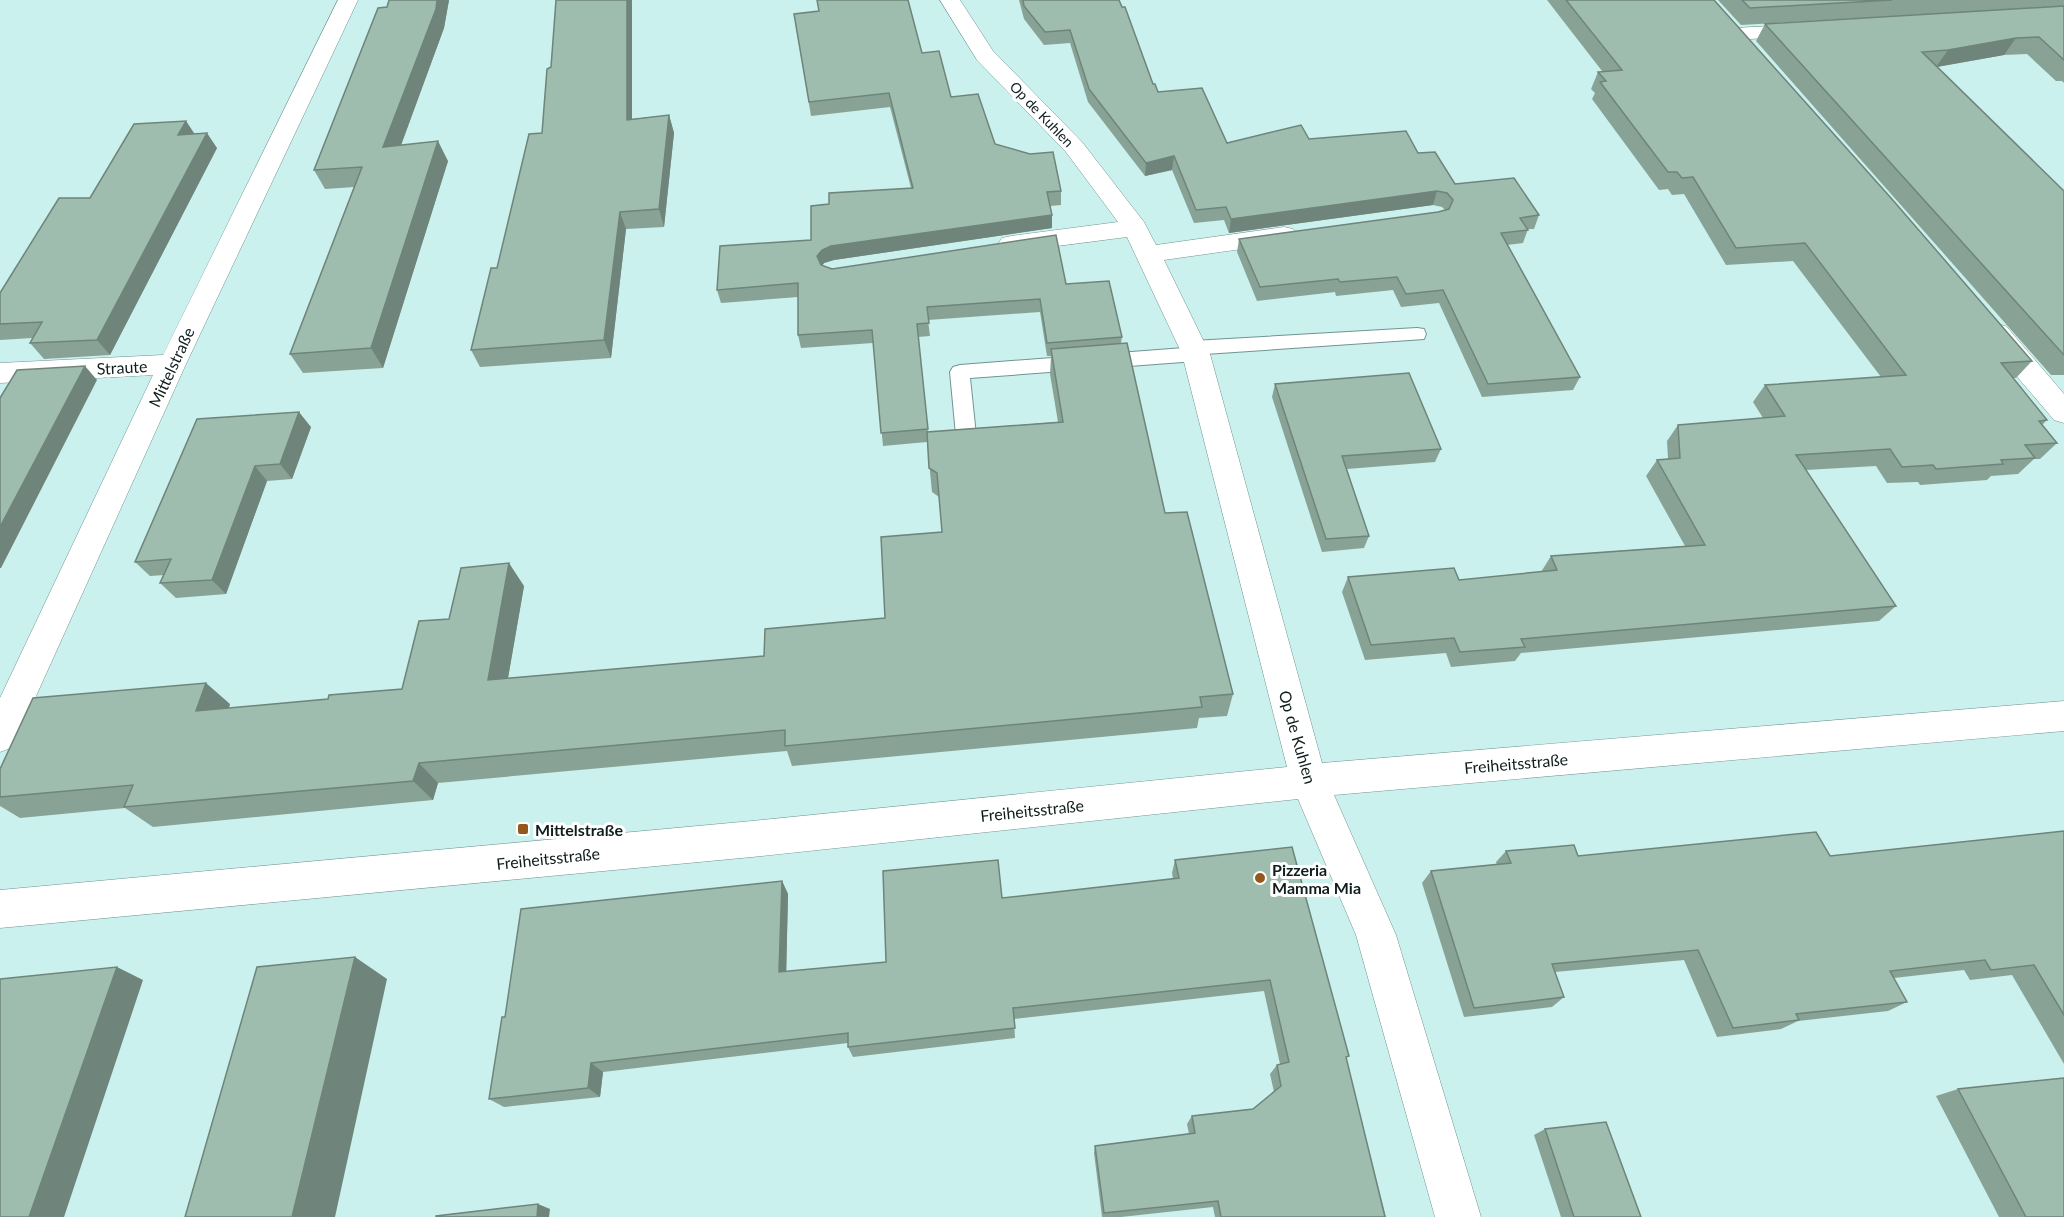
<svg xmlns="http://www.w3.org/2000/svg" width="2064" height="1217" font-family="Lato,sans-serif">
	<rect width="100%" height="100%" fill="#caf1ee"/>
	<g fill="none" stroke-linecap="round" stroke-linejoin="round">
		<g stroke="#709491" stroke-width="2">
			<path id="lane" d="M1417 328 1424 329 1426 334 1424 339 1205 354 1203 359 1196 361 970 378 976 435 973 440 966 442 959 440 956 435 950 372 953 367 960 365 1184 348 1186 343 1193 341Z"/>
		</g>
		<g stroke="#709491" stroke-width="1">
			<path id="street" d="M338 0H358L186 364 13 747 0 752V698L153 375 0 383V363L163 355Z
				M940 0H960L993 51 1082 142 1144 222 1156 245 1284 227 1293 229 1297 235 1293 241 1284 243 1164 260 1210 354 1322 763 2064 701V731L1334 795 1396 935 1481 1217H1435L1356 935 1298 799 752 857 0 928V890L752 821 1287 767 1182 354 1127 237 1011 252 1002 250 998 244 1002 238 1011 236 1118 222 1066 152 977 60Z
				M1805 24 1813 25 1816 30 1813 35 1735 40 1727 39 1724 34 1727 29 1735 28Z
				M1996 324 2006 326 2064 394V423L2054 420 1986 340 1982 333 1986 326Z"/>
		</g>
		<use href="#lane" fill="#fff" fill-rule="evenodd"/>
		<use href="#street" fill="#fff" fill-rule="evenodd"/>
	</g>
	<path fill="#88a396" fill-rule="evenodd" d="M389 0H449L444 28 401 145 448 161 383 368 303 373 290 354 354 187 325 189 314 170 387 7Z
		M632 0V119L669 115 674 133 664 227 626 229 611 358 480 367 471 350 497 268Z
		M1019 0H1119L1153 84 1158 92 1227 143 1309 139 1418 153 1455 184 1539 215 1534 229H1528L1523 243 1507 245 1580 377 1573 390 1482 397 1439 303 1401 307 1393 290 1336 296 1335 292 1257 301 1237 252 1239 239 1438 212 1445 210 1442 207 1433 205 1229 233 1224 220 1194 223 1172 170 1145 176 1088 102 1070 43 1044 45 1024 19Z
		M1547 0H1714L2032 361 2016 378H2013L2047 420 2042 425 2057 443 2040 459H2034L2018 474 1991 476 1987 480 1920 485 1918 482 1887 483 1876 466 1806 470 1896 606 1879 621 1521 653 1515 661 1451 667 1446 653 1365 660 1342 592 1348 577 1459 580 1541 572 1551 556 1685 546 1646 476 1657 460 1668 459 1667 441 1678 425 1763 418 1753 402 1765 385 1881 377 1793 261 1726 265 1684 194 1672 195 1668 189 1659 190 1592 99 1595 93 1591 89 1598 72 1602 71Z
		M1718 0H2064V83L2062 81H2056L2027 54 2004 55 1937 67 2064 191V375H2051L1756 41 1765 24 2002 10 1741 25Z
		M794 14 922 53 951 97 995 144 1061 191V205L1050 206 1052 228 834 260 824 263 822 266 832 269 1066 284 1122 337 1121 343 1165 513 1233 694 1227 716 1199 718 1197 728 792 766 787 751 438 783 433 800 153 827 125 808 20 818 0 806V769L230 704 229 708 328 699 402 689 449 619 524 586 508 678 764 656 885 618 942 532 939 497 932 492 927 442 883 446 873 343 801 348 798 335V297L721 303 717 290 811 240 829 204 911 188 890 107 811 116ZM1040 312 1047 356H1051L1050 374 1058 422 928 432 918 337 930 336 928 320Z
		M186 121 194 134 217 148 110 355 44 359 30 343 32 338 0 340V293L90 198Z
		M1275 384 1441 449 1435 462 1347 469 1369 536 1364 548 1322 552 1272 397Z
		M197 419 311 427 292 479 267 481 226 594 176 598 160 583 164 575 150 576 135 562Z
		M2064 831V1064L2012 975 1970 980 1964 970 1894 978 1907 1002 1888 1011 1798 1021 1781 1029 1717 1037 1684 960 1555 972 1564 997 1552 1007 1464 1017 1422 883 1431 871 1497 865 1496 862 1506 851 1578 856H1830Z
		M1175 860 1346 1060 1386 1217H1215L1213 1207 1121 1217H1102L1094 1153 1095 1146 1189 1134 1187 1124 1192 1116 1253 1109 1274 1092 1270 1074 1277 1065 1280 1064 1264 991 1014 1019 1015 1038 853 1057 848 1047V1043L603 1072 600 1097 504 1107 489 1099 505 1017 782 881 788 894 786 972 886 962 1002 898 1173 879 1172 873Z
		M1958 1089 2064 1217H1999L1936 1096Z
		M1545 1129 1641 1217H1561L1534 1135Z"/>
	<path fill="#6f847a" d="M437 0H449L444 28 393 167 383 147Z
		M627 0H632V138L627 120Z
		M2016 38 2004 55 1936 67 1948 50Z
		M669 115 674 133 664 227 659 209Z
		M186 121 196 136 178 135Z
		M207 133 217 148 110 355 97 340Z
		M438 141 448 161 383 368 371 348Z
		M1174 156 1172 170 1145 176 1146 163Z
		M1437 191 1433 205 1229 233 1231 219Z
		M620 212 626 229 611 358 604 340Z
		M1052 215V228L834 260 824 263 819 270 817 256 822 250 831 246Z
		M85 366 97 380 1 568H0V527Z
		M299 412 311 427 292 479 280 464Z
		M255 466 267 481 226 594 212 580Z
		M509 563 524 586 504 701 488 680Z
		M206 683 230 704 221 732 196 711Z
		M419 763 438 783 433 800 413 781Z
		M782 881 788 894 786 984 779 972Z
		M355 957 387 979 335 1217H292Z
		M117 967 143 980 64 1217H29Z
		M591 1063 603 1072 600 1097 588 1088Z
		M538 1204 550 1209 549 1217H537Z"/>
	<path fill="#9ebdae" stroke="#6f847a" stroke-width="1.5" d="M389 0H437L436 9 383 147 438 141 371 348 290 354 362 167 314 170 378 8 387 7Z
		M556 0H627V120L669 115 659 209 620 212 604 340 471 350 491 268H497L529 134 542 133 547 69 551 67Z
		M817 0H908L922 53 939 51 951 97 978 94 995 144 1030 154 1053 152 1061 191 1047 192 1052 215 831 246 822 250 817 256 821 265 832 269 1056 235 1066 284 1109 281 1122 337 1047 343 1040 299 927 307 929 323 917 324 928 429 881 433 872 330 798 335V283L717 290 720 246 811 240V206L829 204V193L913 188 889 93 809 102 794 14 819 11Z
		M1023 0H1119L1122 7H1125L1153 84H1155L1158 92 1202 88 1227 143 1301 125 1309 139 1406 131 1418 153 1435 152 1455 184 1514 178 1539 215 1520 218 1528 230 1501 233 1580 377 1488 384 1443 290 1406 294 1397 277 1340 282 1338 279 1260 287 1239 239 1438 212 1449 209 1453 200 1447 193 1437 191 1231 219 1226 207 1196 210 1174 156 1146 163 1089 89 1070 30 1045 32 1024 6Z
		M1566 0H1714L1891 198 2032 361 2001 363 2047 420 2039 421 2057 443 2025 445 2035 458 2001 460 2003 464 1936 469 1933 465 1902 467 1890 449 1796 455 1896 606 1521 639 1525 647 1460 652 1454 638 1371 645 1348 577 1454 568 1459 580 1557 570 1551 556 1705 545 1657 460 1680 458 1678 425 1785 416 1765 385 1906 375 1805 243 1736 248 1693 177 1682 178 1677 172H1668L1600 82 1606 81 1598 72 1622 70Z
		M1742 0H1892L1750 8Z
		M2064 6V60L2039 37 2016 38 1948 50 1922 52 2064 191V355L1765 24Z
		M186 121 178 135 207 133 97 340 30 343 42 322 0 324V293L59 198H90L134 124Z
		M1127 343 1165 513 1187 512 1233 694 1200 697 1202 707 785 746V730L419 763 413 781 124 807 133 785 0 797V769L33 698 206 683 196 711 328 699 329 695 402 689 419 621 449 619 461 568 509 563 488 680 764 656 765 629 885 618 881 537 942 532 937 473 929 468 927 432 1063 422 1051 349Z
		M85 366 0 527V398L17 370Z
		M1409 373 1441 449 1342 456 1369 536 1326 539 1275 384Z
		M299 412 280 464 255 466 212 580 160 583 171 559 135 562 197 419Z
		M2064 831V1015L2034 965 1991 970 1985 960 1890 971 1907 1002 1796 1014 1799 1020 1733 1028 1698 950 1552 964 1564 997 1474 1008 1431 871 1511 863 1506 851 1574 845 1578 856 1816 832 1830 856Z
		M1292 847 1349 1056 1346 1057 1385 1217H1221L1218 1201 1104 1213 1095 1146 1195 1133 1192 1116 1253 1109 1281 1086 1277 1065 1289 1062 1270 980 1013 1008 1015 1028 848 1047V1033L591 1063 588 1088 489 1099 502 1017H505L521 909 782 881 779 972 886 962 883 871 998 860 1002 898 1179 878 1175 860Z
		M355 957 292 1217H185L257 967Z
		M117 967 29 1217H0V979Z
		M2064 1078V1217H2026L1958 1089Z
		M1606 1122 1641 1217H1574L1545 1129Z
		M538 1204 537 1217H436V1216Z"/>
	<g fill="#95581c" stroke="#fff" stroke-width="2">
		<rect x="517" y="823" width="12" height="12" rx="3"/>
		<circle cx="1260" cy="878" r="6"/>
	</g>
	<g text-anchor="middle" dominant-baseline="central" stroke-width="6" stroke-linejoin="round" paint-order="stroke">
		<g font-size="14" fill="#0f1d1c" stroke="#fff">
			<text transform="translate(1042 114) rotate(46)">Op de Kuhlen</text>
		</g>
		<g font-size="16" fill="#0f1d1c" stroke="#fff">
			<text transform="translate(122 367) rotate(-3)">Straute</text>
			<text transform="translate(171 367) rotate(-65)">Mittelstraße</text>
			<text transform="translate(1298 737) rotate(74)">Op de Kuhlen</text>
			<text transform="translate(1516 763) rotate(-5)">Freiheitsstraße</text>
			<text transform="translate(1032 810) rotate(-6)">Freiheitsstraße</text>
			<text transform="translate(548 858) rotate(-6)">Freiheitsstraße</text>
		</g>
		<g font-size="16" font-weight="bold" fill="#0f1d1c" stroke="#fff" text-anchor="start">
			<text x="535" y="829">Mittelstraße</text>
			<text x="1272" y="869">Pizzeria<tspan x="1272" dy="18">Mamma Mia</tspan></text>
		</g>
	</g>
</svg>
